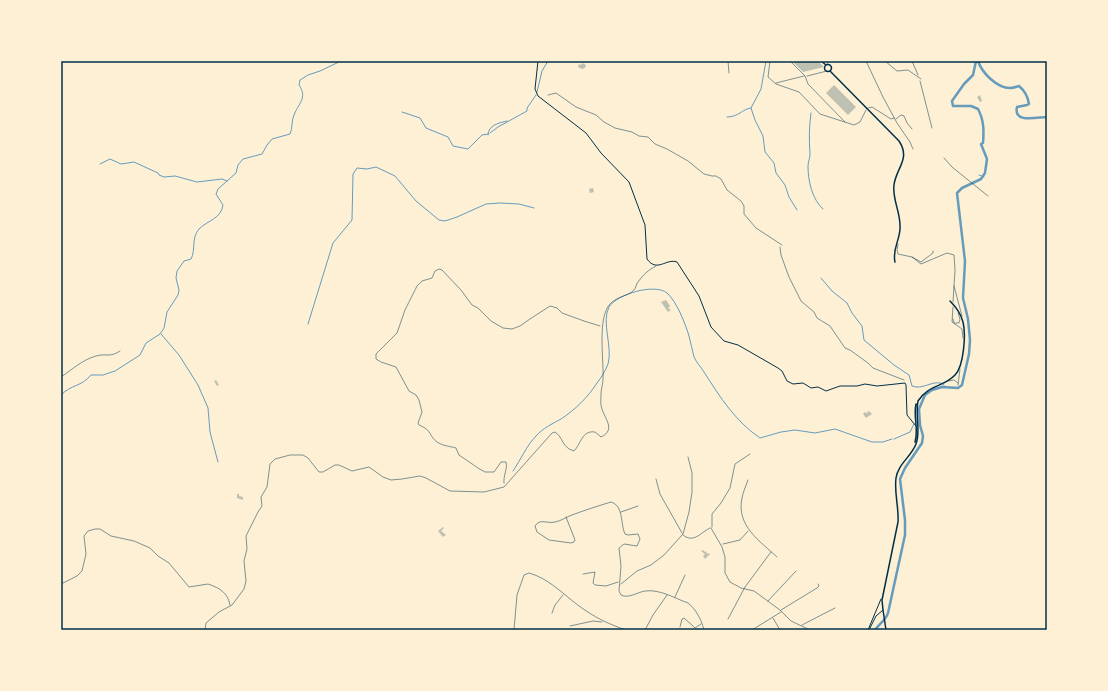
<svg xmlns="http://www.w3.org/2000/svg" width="1108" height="691" font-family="Manrope,sans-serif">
	<rect width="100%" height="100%" fill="#fdf0d5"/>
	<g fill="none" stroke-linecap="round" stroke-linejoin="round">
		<path stroke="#669bbc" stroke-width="1" d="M766 61 761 89 751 108 755 120 763 136 765 152 774 163 776 173 785 185 789 197 797 210
			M537 92 542 71 548 61
			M402 112 420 118 426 128 448 137 453 146 468 149 482 135 488 134
			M811 113C809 127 809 140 810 154 810 158 808 162 808 166 808 181 812 199 823 209
			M727 117C739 117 742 109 751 108
			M490 133 498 127 527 111V108L536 95
			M488 135C488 125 499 123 507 121
			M100 164 110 159 121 164 134 162 158 173 159 175 164 177 175 176 197 182 222 179 227 181
			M979 175 984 177
			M821 278 832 291 847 303 852 313 862 326 864 340 894 365 909 375 912 386C923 390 930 381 941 383
			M308 324 333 243 352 220 353 174 357 168 367 169 376 167 395 176 416 201 439 220 445 221 457 217 486 204 500 203 519 204 534 208
			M161 334 179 355 198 385 208 408 210 432 218 462
			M943 384 945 387
			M61 395C72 384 81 387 91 375H103L115 371 140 355 146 343 160 334 164 328 167 312 178 295 179 290 176 278 177 271 184 261 191 259C196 250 191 238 199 229 208 220 221 219 223 205L216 194 218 189 236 173 238 165 243 159 262 154 267 145 272 139 290 134C293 128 291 121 294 115 298 104 308 98 299 85L300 80 308 75 320 71 341 61
			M894 439 910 432 914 424
			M513 471C520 461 527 445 536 436 543 428 552 424 561 419 575 410 588 397 597 383 601 378 606 370 608 364 613 347 601 322 609 307 617 294 655 283 667 293 677 302 685 323 689 336 691 343 692 350 694 357 696 362 701 367 704 372 720 397 735 421 760 438L781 432 795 430 815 433 835 429 872 442H883L892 439"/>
		<path stroke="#669bbc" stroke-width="2.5" d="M978 61C982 73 997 88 1010 88 1013 88 1016 87 1019 86 1025 91 1028 97 1029 104L1027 105 1017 107C1013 124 1038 117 1047 117
			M875 630C879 624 886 620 888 613L905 535V520L900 479 905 468 922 443 923 436 920 425 919 409 925 395 932 390 942 387 958 388 962 385 969 354 970 340 968 319 963 298 965 261 957 193 962 188 981 179 985 173 987 159 981 144 983 143C984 131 984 120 978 109L971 106H953L952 101 964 84 973 75 976 61"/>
	</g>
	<path fill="#bec0b2" d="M792 61H818L824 67 803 72Z
		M582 63 586 65 585 68 582 69 578 67 579 64 581 65Z
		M834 85 856 107 848 115 826 93Z
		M980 95 982 101 980 102 977 97Z
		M593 188 594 192 590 193 589 189Z
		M666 300 670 306 668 308 671 310 668 312 661 302Z
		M216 380 219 385 217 386 214 381Z
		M869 411 872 414 866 418 863 414 865 412 868 414 867 412Z
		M237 494H239V496L243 497V500L237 498Z
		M443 527 444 528 441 531 446 535 443 537 438 531Z
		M703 550 705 552 706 551 707 554 708 553 710 554 705 559 703 556 705 554 701 551Z"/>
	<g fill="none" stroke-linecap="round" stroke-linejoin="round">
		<path stroke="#003049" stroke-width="0.5" d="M912 61 918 75
			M920 81 932 128
			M548 95 556 93 576 107 596 115 604 122 615 128 632 132 639 136 648 137 655 144 667 149 688 161 704 174 712 176H716L721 179 727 190 741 201 744 206V214L756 228 782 245
			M944 158 952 167 988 196
			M780 247 781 255 789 277 801 301 814 312 817 318 830 326 845 348 850 350 868 363 873 368 904 380
			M504 483C503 476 508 468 506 462H501L494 472H485L478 468 459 455 456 448C449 446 443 446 437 442 428 435 433 431 419 425L418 423 422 412 419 400 416 395 409 391 396 367 381 362 376 359V354L397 333 405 310 417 286 422 281 432 278 435 271 439 269 442 270 461 290 472 305 478 308 491 321 503 328 512 329 520 326 530 319 550 306 557 308 562 313 584 321 600 326"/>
		<path stroke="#003049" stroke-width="0.5" d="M728 61 729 73"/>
		<path stroke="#003049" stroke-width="0.5" d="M770 61 768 77 776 84 799 92 820 114 854 125 860 122 866 110
			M790 61 805 76 808 84 845 122
			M866 61 883 97 897 123 910 142 913 149
			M885 61 897 71 908 70 921 79
			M827 64 829 61
			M807 76 827 71
			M776 83 804 76
			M868 108 872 107 891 119 894 118
			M896 119 901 115 904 116 907 123 912 129
			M898 244 897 250 898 254 912 257 921 264 947 253 954 255 955 270 953 302
			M912 257 921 262 933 253V251
			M954 286 962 316
			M953 307 952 322 962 329 963 338
			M953 319 954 323H959L960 319 958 313
			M61 377C73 369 82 360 96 356 106 353 110 358 120 351
			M948 381 954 380 958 383
			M958 385 960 369
			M656 479 660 494 682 533
			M748 480C746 486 743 492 742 498 736 526 760 541 777 557
			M621 512 638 506
			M566 517 575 540 574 542 571 543 549 540 537 532 535 526C540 518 547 524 555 522 561 521 566 517 572 515 585 510 598 506 611 502 624 506 620 523 625 534L628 535 638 534 640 539 637 546 624 544 619 548 621 566 619 591 621 595C628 599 638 592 645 591 660 589 674 598 688 603 696 609 702 621 704 630
			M712 527V514L721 503 730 488 735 464 750 454
			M711 528 722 547 725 557V573L730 582 741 588 754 591 780 610 791 621 810 630
			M683 535C694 544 701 532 710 528
			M723 544 740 540 748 531
			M583 574 595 572 593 583 595 585 606 586 618 582
			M61 584 77 576 82 571 86 554 84 536 88 531 95 529H100L111 536 134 541 150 548 158 556 169 563 189 587 208 584C220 588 228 593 230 605
			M621 584 637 571 651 565 664 555 683 534 689 512 692 492V473L688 457
			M675 597 685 575
			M768 601 796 571
			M781 610 817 588 819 586 818 584
			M552 613 555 605 563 595
			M773 618 780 630
			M728 619 745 587 771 552
			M802 625 835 608
			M570 626 593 621 602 622
			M680 627 682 619 684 618 694 627 695 628 701 624
			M205 630 206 623 219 612 232 605 244 589 246 581 244 561 247 549 246 536 258 512 262 506 261 497 267 487 270 464 275 459 290 455H303L308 458 319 472H323L335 465H339L352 471 369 467 383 477 391 480 402 479 420 476 426 478 450 491 484 492 504 487 552 433 555 432C564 438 561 447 574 451 581 444 582 430 595 432L601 437C616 430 605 419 602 409 600 404 601 399 601 394 601 389 603 384 603 379 604 360 597 318 610 304 617 296 629 296 634 290 636 288 636 284 638 282 643 275 648 270 656 266
			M514 630 517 595 524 575 529 573C548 578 563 594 579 606 596 618 606 623 626 630
			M645 630 653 615 667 595
			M752 630 781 612"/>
		<path stroke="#003049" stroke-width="1" d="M538 61 535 89 538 96 586 133 601 153 629 182 645 225 647 259C657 273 666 258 677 262L699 296 711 327 724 341 738 345 778 368 782 371 787 381 793 384 803 383 811 388 818 387 826 391 840 386H857L865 384 877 386 905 383 906 385 907 415 916 426
			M868 630 881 599
			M869 630 876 616 883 610"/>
		<path stroke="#003049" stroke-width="1.5" d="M821 61 826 65
			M824.5 68a3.5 3.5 0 1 1 7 0a3.5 3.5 0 1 1-7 0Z
			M830 71 899 141C911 159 896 168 894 185 892 199 901 213 900 228 900 240 892 249 895 262
			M918 401C928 385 944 387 955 375 964 366 966 334 963 322 961 314 956 307 950 301
			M915 442C919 429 913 417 916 404
			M886 630 883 610 882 600 898 522C899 507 894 493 896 478 898 464 911 457 916 444 921 431 915 415 918 401"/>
	</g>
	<rect width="1108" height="691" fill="none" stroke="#fdf0d5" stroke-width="124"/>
	<rect x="62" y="62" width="984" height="567" fill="none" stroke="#003049" stroke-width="1.5"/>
</svg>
